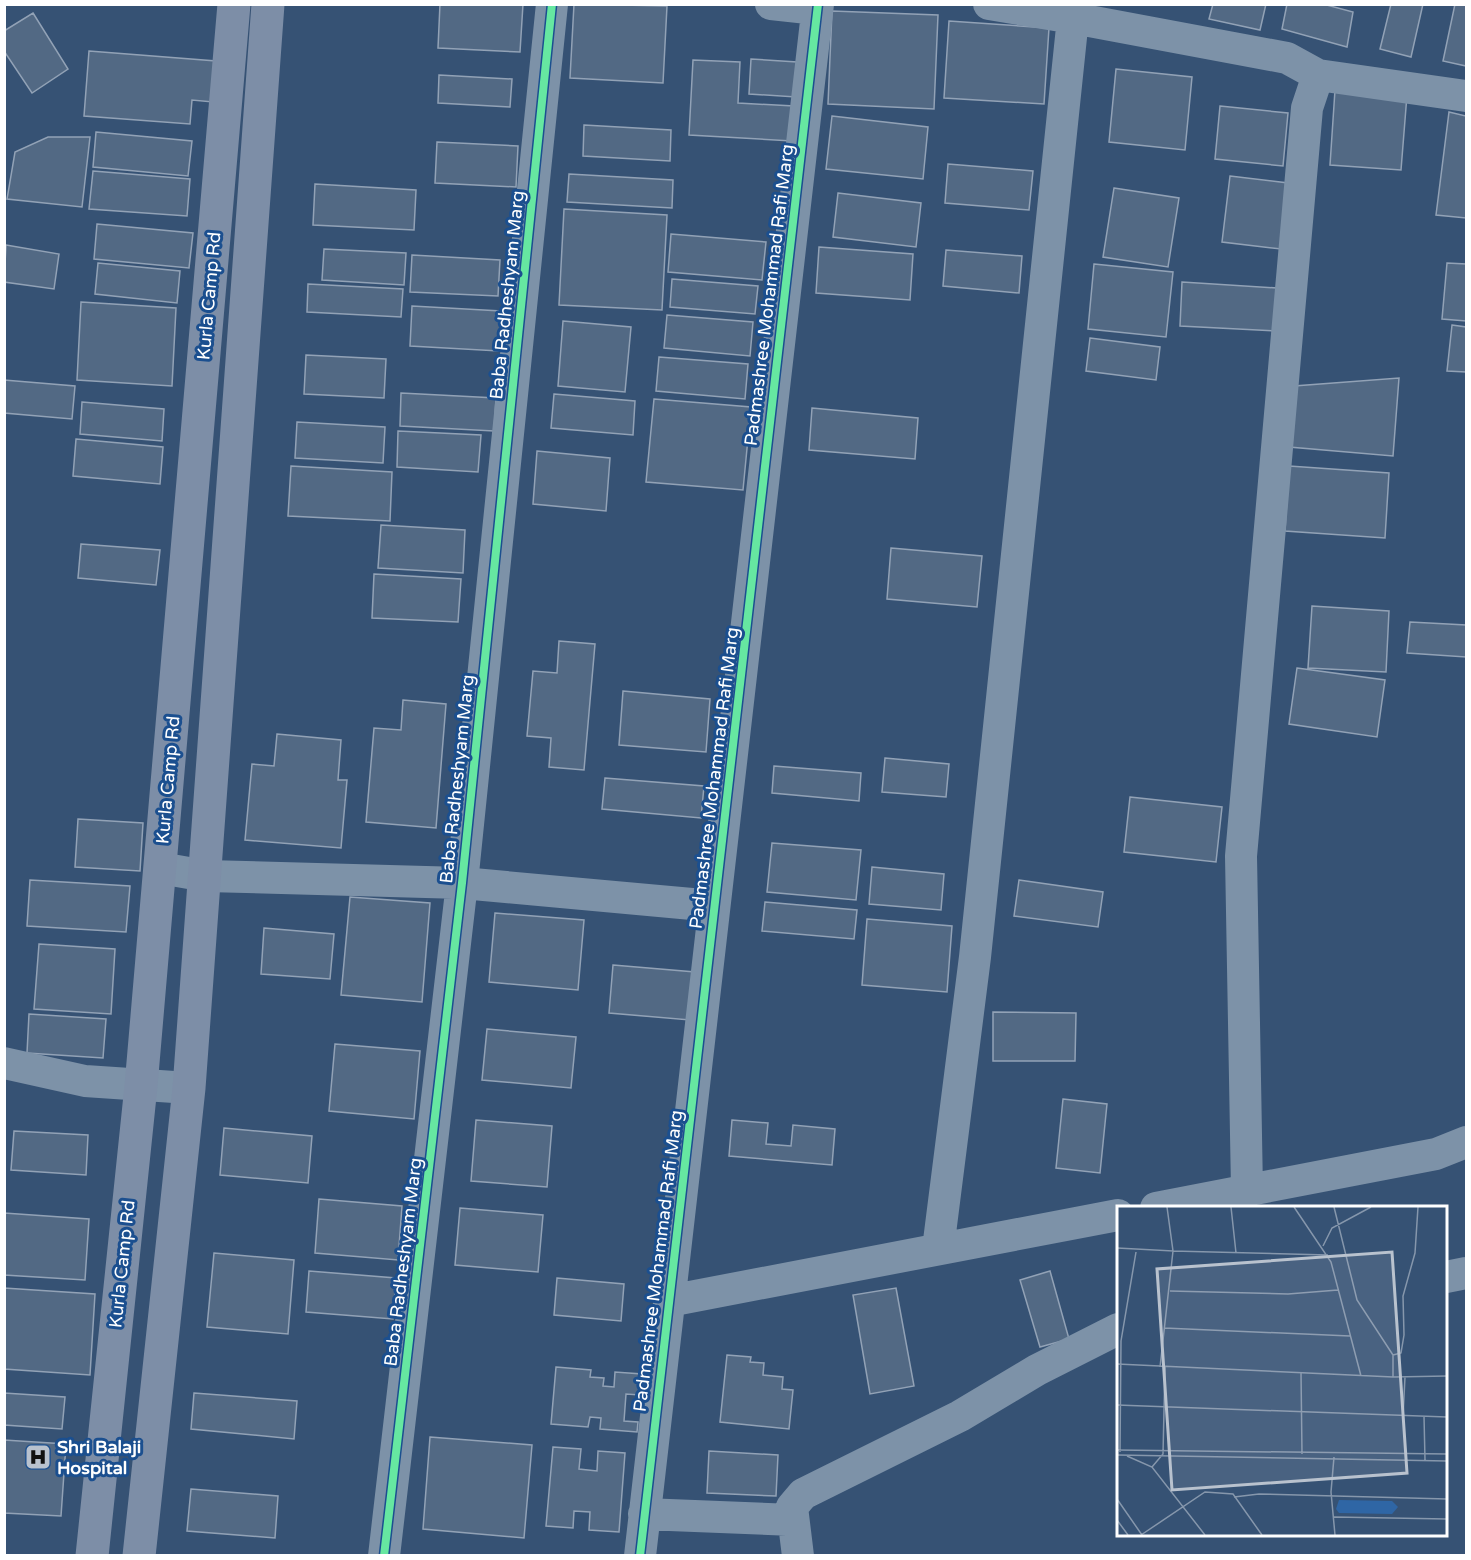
<svg xmlns="http://www.w3.org/2000/svg" width="1471" height="1560" font-family="'Varela Round',sans-serif">
	<rect width="100%" height="100%" fill="#365274"/>
	<path fill="#526984" stroke="#92a2b6" stroke-width="1.5" d="M440 4H523L520 52 438 48Z
		M574 4 667 6 663 83 570 78Z
		M1213 4H1266L1260 30 1209 19Z
		M1287 4H1323L1353 12 1347 47 1282 29Z
		M1391 4H1423L1411 57 1380 49Z
		M1455 4H1466V66L1443 61Z
		M832 11 938 15 934 109 828 104Z
		M33 13 68 69 32 93 4 51V31Z
		M949 21 1049 28 1044 104 944 98Z
		M89 51 216 61 213 102 192 100 190 124 84 116Z
		M751 59 797 62 796 97 749 94Z
		M693 60 740 62 738 103 794 106 792 141 689 135Z
		M1116 69 1192 77 1185 150 1109 142Z
		M439 75 512 79 510 107 438 103Z
		M1335 90 1407 95 1401 170 1330 165Z
		M1220 106 1288 113 1283 166 1215 159Z
		M1449 112 1466 116V218L1436 215Z
		M832 116 928 127 923 179 826 169Z
		M584 125 671 130 670 161 583 156Z
		M96 132 192 141 188 176 93 167Z
		M48 137H90L82 207 7 199 15 152Z
		M437 142 518 146 516 187 435 183Z
		M948 164 1033 171 1029 210 945 203Z
		M93 171 190 179 187 216 89 209Z
		M569 174 673 180 672 208 567 202Z
		M1230 176 1288 183 1281 249 1222 242Z
		M315 184 416 190 414 230 313 225Z
		M1114 188 1179 198 1168 267 1103 257Z
		M838 193 921 203 916 247 833 237Z
		M564 209 667 215 662 310 559 305Z
		M97 224 193 233 189 268 94 259Z
		M671 234 766 242 762 280 668 272Z
		M6 245 59 254 54 289 4 282Z
		M819 247 913 254 910 300 816 293Z
		M324 249 406 253 404 285 322 280Z
		M946 250 1022 256 1019 293 943 286Z
		M412 255 500 260 498 296 410 292Z
		M98 263 180 271 177 303 95 294Z
		M1447 263 1466 264V321L1442 319Z
		M1094 264 1173 272 1166 337 1088 329Z
		M672 279 758 286 755 314 670 307Z
		M1182 282 1277 288 1275 331 1180 326Z
		M308 284 403 289 401 317 307 312Z
		M81 302 176 308 172 386 77 380Z
		M412 306 501 311 499 351 410 346Z
		M667 315 753 322 750 356 664 348Z
		M563 321 631 327 625 392 558 386Z
		M1452 325 1466 327V372L1447 371Z
		M1090 338 1160 347 1156 380 1086 371Z
		M306 355 386 359 384 398 304 394Z
		M659 357 748 364 745 399 656 391Z
		M1399 378 1393 456 1289 447 1294 386Z
		M4 380 75 386 72 419 4 413Z
		M401 393 496 398 494 431 400 426Z
		M554 394 635 401 633 435 551 428Z
		M654 399 751 407 743 490 646 482Z
		M82 402 164 409 162 441 80 434Z
		M812 408 918 418 915 459 809 450Z
		M297 422 385 427 383 463 295 458Z
		M398 431 481 435 478 472 397 467Z
		M76 439 163 447 160 484 73 476Z
		M537 451 610 458 606 511 533 504Z
		M291 466 392 472 390 521 288 516Z
		M1289 466 1389 473 1385 538 1285 531Z
		M381 525 465 530 463 573 378 568Z
		M81 544 160 550 156 585 78 578Z
		M891 548 982 556 977 607 887 599Z
		M374 574 461 579 458 622 372 618Z
		M1312 606 1389 611 1386 672 1308 668Z
		M1410 622 1466 625V657L1407 653Z
		M559 641 595 644 584 770 549 767 551 738 527 736 533 671 557 673Z
		M1297 668 1385 680 1377 737 1289 724Z
		M623 691 710 699 706 752 619 745Z
		M403 700 446 704 436 828 366 822 374 728 401 730Z
		M277 734 341 740 338 780H347L341 848 245 840 252 764 274 766Z
		M885 758 949 764 946 797 882 792Z
		M774 766 861 773 859 801 772 793Z
		M605 778 704 786 701 818 602 809Z
		M1130 797 1222 807 1216 862 1124 852Z
		M78 819 143 823 140 871 75 867Z
		M772 843 861 850 856 900 767 892Z
		M872 867 944 874 941 910 869 904Z
		M30 880 130 886 126 932 27 926Z
		M1019 880 1103 892 1098 927 1014 916Z
		M350 897 430 903 422 1002 341 995Z
		M765 902 857 910 854 939 762 931Z
		M495 913 584 920 578 990 489 982Z
		M867 919 952 926 947 992 862 985Z
		M264 928 334 934 330 979 261 974Z
		M39 944 115 949 111 1014 34 1009Z
		M613 965 695 972 690 1020 609 1013Z
		M993 1012 1076 1013 1075 1061H993Z
		M29 1014 106 1019 103 1058 27 1053Z
		M487 1029 576 1037 571 1088 482 1080Z
		M335 1044 420 1051 414 1119 329 1111Z
		M1063 1099 1107 1104 1100 1173 1056 1168Z
		M476 1120 552 1126 547 1187 471 1181Z
		M732 1120 768 1123 766 1144 791 1146 793 1125 835 1129 832 1165 729 1156Z
		M224 1128 312 1136 308 1183 220 1175Z
		M14 1131 88 1135 86 1175 11 1170Z
		M319 1199 402 1206 398 1260 315 1253Z
		M460 1208 543 1215 538 1272 455 1265Z
		M4 1213 89 1219 85 1280 4 1275Z
		M214 1253 294 1260 288 1334 207 1327Z
		M309 1271 396 1278 393 1319 306 1312Z
		M1050 1271 1069 1339 1040 1347 1020 1280Z
		M557 1278 624 1284 621 1321 554 1315Z
		M4 1288 95 1294 90 1375 4 1369Z
		M896 1288 914 1386 870 1394 853 1295Z
		M727 1355 751 1357 750 1362 764 1363 763 1375 783 1377 782 1389 793 1390 789 1429 720 1422Z
		M556 1367 591 1370 590 1377 604 1378 603 1386 614 1387 615 1372 642 1374 640 1395 626 1394 624 1421 638 1422 637 1432 600 1429 601 1418 590 1417 588 1427 551 1424Z
		M4 1393 65 1397 62 1429 4 1425Z
		M194 1393 297 1401 294 1439 191 1429Z
		M430 1437 532 1445 524 1538 423 1529Z
		M4 1440 66 1444 61 1516 4 1513Z
		M553 1447 581 1449 579 1469 597 1471 598 1451 625 1453 619 1532 589 1530 590 1512 574 1511 573 1528 546 1526Z
		M709 1451 778 1455 776 1496 707 1493Z
		M191 1489 278 1496 275 1538 187 1531Z"/>
	<g fill="none" stroke-linecap="round" stroke-linejoin="round">
		<path stroke="#7d92a8" stroke-width="32" d="M771 4 817 9
			M989 4 1073 18 1287 58 1318 75 1466 96
			M160 868 206 876 462 883 714 906
			M4 1063 85 1081 189 1088
			M1247 1190 1241 856 1307 108 1318 75
			M1156 1208 1436 1154 1466 1142
			M938 1249 975 957 1073 18
			M1446 1277 1466 1273
			M669 1301 1118 1215
			M644 1514 793 1520
			M384 1556 462 883 552 4
			M640 1556 818 4
			M798 1556 792 1507 803 1494 960 1416 1037 1370 1118 1329"/>
		<path stroke="#7d8ea7" stroke-width="33" d="M92 1556 141 1086 234 4
			M139 1556 189 1088 268 4"/>
		<g stroke="#1b4f8f" stroke-width="11">
			<path id="cycleway" d="M384 1556 462 883 552 4
				M640 1556 818 4"/>
		</g>
		<use href="#cycleway" stroke="#66e7a1" stroke-width="8"/>
	</g>
	<defs>
		<g id="hospital-square" transform="scale(1.35)"><rect x="-9" y="-9" width="18" height="18" rx="4" fill="#b9c2ce" stroke="#1b4f8f"/><path d="M-5-5h3v3.5h4V-5h3V5h-3V1.5h-4V5h-3Z" fill="#111"/></g>
	</defs>
	<g fill-rule="evenodd">
		<use href="#hospital-square" x="38" y="1457"/>
	</g>
	<g text-anchor="middle" dominant-baseline="central" stroke-width="6" stroke-linejoin="round" paint-order="stroke">
		<g font-size="18" fill="#fff" stroke="#1b4f8f">
			<text transform="translate(507 295) rotate(-84)">Baba Radheshyam Marg</text>
			<text transform="translate(769 295) rotate(-83)">Padmashree Mohammad Rafi Marg</text>
			<text transform="translate(209 296) rotate(-85)">Kurla Camp Rd</text>
			<text transform="translate(714 778) rotate(-83)">Padmashree Mohammad Rafi Marg</text>
			<text transform="translate(457 779) rotate(-84)">Baba Radheshyam Marg</text>
			<text transform="translate(168 780) rotate(-85)">Kurla Camp Rd</text>
			<text transform="translate(658 1261) rotate(-83)">Padmashree Mohammad Rafi Marg</text>
			<text transform="translate(403 1262) rotate(-83)">Baba Radheshyam Marg</text>
			<text transform="translate(122 1264) rotate(-84)">Kurla Camp Rd</text>
		</g>
		<g font-size="18" font-weight="bold" fill="#fff" stroke="#1b4f8f" text-anchor="start">
			<text x="57" y="1447">Shri Balaji<tspan x="57" dy="21">Hospital</tspan></text>
		</g>
	</g>
	<g transform="translate(1117 1206)">
		<rect width="330" height="330" fill="#365274"/>
		<path d="M222 294 275 295 281 301 275 308 222 307 219 303Z" fill="#2f66a5"/>
		<path fill="none" stroke="#8697ac" stroke-width="1.5" d="M114 1 119 47M177 1 214 56 244 170M217 1 240 94 276 149V171M206 40 215 22 254 1M0 42 56 45 50 1M53 85 171 88 221 84M47 122 233 130M276 149 284 147 287 129 286 90 298 47 301 1M0 158 276 171 330 170M43 161 56 45 211 49M184 167 185 248M0 199 330 211M286 210 288 171M307 210 308 254M0 244 330 248M3 246 4 135 19 46M0 249 330 255M10 250 35 261 88 329M217 251 214 286 218 329M35 261 46 248 48 161M117 291 142 288 330 293M0 293 25 329M217 311 330 313M0 314 11 329M24 329 88 286 116 288 145 329"/>
		<path fill="#b9c2ce" fill-opacity="0.15" stroke="#b9c2ce" stroke-width="3" d="M275 46 290 267 55 284 40 63Z"/>
		<rect width="330" height="330" fill="none" stroke="#fff" stroke-width="3"/>
	</g>
	<rect width="1471" height="1560" fill="none" stroke="#ffffff" stroke-width="12"/>
</svg>
